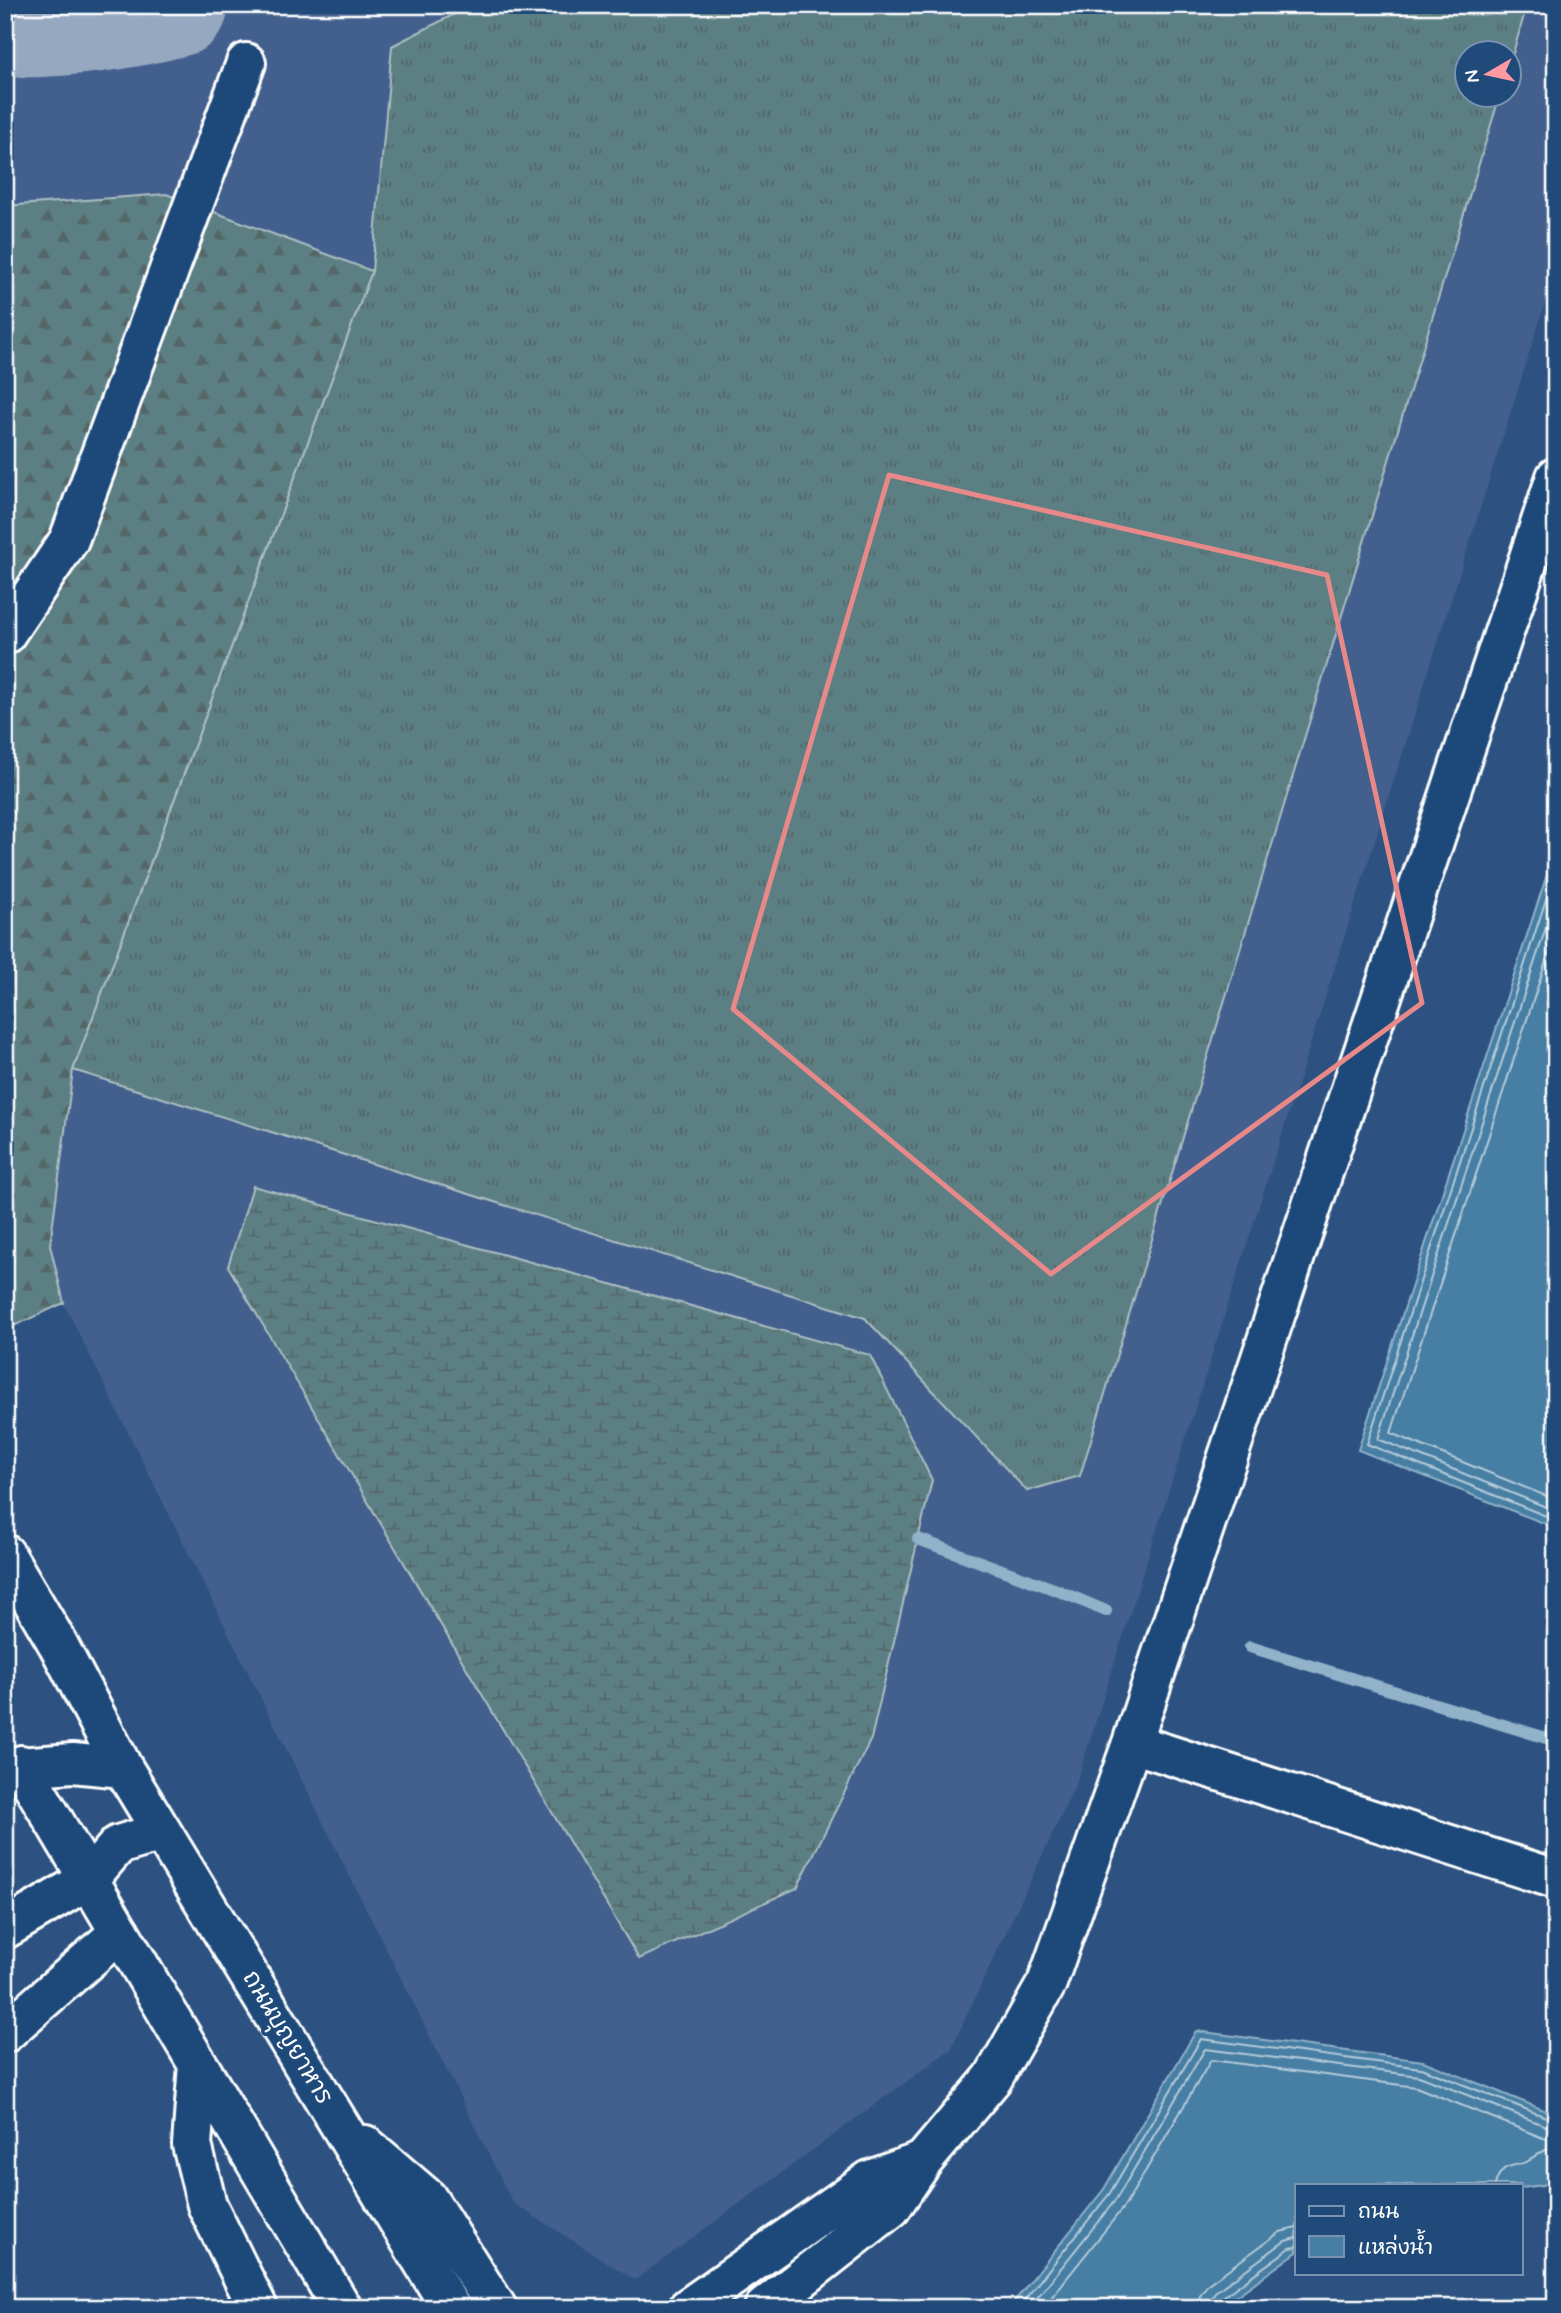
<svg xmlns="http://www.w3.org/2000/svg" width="1561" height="2313" font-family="Mynerve,'Playpen Sans Thai',sans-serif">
	<defs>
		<pattern id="grass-tufts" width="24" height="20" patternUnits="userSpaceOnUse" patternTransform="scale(1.75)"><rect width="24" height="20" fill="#5b7f84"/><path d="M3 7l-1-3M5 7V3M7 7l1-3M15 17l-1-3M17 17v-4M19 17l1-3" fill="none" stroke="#546668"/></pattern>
		<pattern id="forest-firs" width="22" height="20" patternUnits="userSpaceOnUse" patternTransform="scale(1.75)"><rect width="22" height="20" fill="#5b7f84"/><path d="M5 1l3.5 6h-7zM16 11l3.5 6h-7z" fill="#546668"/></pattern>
		<pattern id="wetland-marsh" width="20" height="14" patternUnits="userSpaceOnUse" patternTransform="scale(1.75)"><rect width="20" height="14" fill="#5b7f84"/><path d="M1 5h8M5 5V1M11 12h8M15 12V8" fill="none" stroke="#546668"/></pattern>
	</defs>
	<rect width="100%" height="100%" fill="#2d5282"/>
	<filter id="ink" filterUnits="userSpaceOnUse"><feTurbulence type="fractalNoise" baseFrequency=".0143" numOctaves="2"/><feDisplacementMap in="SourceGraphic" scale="14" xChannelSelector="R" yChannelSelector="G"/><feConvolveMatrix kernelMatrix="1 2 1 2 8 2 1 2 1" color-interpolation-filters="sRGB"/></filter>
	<g filter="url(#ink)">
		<path fill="#425f8e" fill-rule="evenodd" d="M5 5H1556V269L1076 1784 951 2049 635 2280 513 2203 64 1304 5 1330ZM1466 52H1508V94H1466Z"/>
		<path fill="url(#grass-tufts)" stroke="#adbfc2" stroke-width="2" d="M472 5H1527L1509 67 1508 52H1466V94L1500 95 1080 1476 1027 1491 865 1318 73 1070 372 271 392 46Z"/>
		<path fill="url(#forest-firs)" stroke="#adbfc2" stroke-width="2" d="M166 194 372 271 73 1070 50 1245 64 1303 5 1330V206Z"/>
		<path fill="url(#wetland-marsh)" stroke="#adbfc2" stroke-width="2" d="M253 1186 870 1355 932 1480 871 1739 797 1888 639 1959 228 1266Z"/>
		<path fill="#477ea3" stroke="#91b2c8" stroke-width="2" d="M1556 847V1528L1358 1450Z
			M1196 2031 1423 2061 1556 2115V2166L1549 2184 1521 2188V2185H1297V2252L1220 2308H1009L1104 2189Z"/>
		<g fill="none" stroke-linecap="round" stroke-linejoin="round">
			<path stroke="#b5cbda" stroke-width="2" d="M1556 869 1367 1444 1556 1520
				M1556 897 1378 1439 1556 1511
				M1556 931 1391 1433 1556 1500
				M1495 2185C1502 2160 1514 2169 1530 2160 1540 2155 1543 2148 1556 2148
				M1018 2308 1110 2193 1201 2039 1421 2068 1556 2121
				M1029 2308 1117 2198 1205 2049 1419 2076 1556 2130
				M1043 2308 1126 2204 1211 2060 1416 2087 1543 2138 1556 2140
				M1198 2308 1200 2295 1208 2284 1280 2232 1297 2228
				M1208 2308 1215 2292 1285 2241 1297 2238
				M1217 2308 1220 2299 1290 2248 1297 2247"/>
			<path stroke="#91b2c8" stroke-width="12" d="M918 1539 1059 1591 1106 1611
				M1250 1647 1556 1741"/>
			<path stroke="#96a8c0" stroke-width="103" d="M5 26C64 27 120 20 177 5"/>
			<g stroke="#fff" stroke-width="44">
				<path id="minor" d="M5 635 69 540 246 63
					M5 1554 58 1644 123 1768 451 2308
					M1132 1743 1556 1879
					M21 1765 342 2308
					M5 1768 73 1763 123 1768
					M5 1929 89 1879 118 1845 162 1832
					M5 2033 120 1932
					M198 2064 192 2145 207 2205 258 2308
					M365 2145 427 2198 497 2308
					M688 2308 870 2180 923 2161
					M764 2308 891 2208 923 2161 993 2078 1047 1983 1132 1743 1556 477"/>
			</g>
			<use href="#minor" stroke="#1f4a7a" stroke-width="38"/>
		</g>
	</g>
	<path fill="none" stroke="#e88989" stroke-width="5" stroke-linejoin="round" d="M889 475 1327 575 1422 1003 1051 1274 733 1009Z"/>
	<g text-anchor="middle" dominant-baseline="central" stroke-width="7" stroke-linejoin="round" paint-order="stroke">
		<g font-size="24" fill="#fff" stroke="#1f4a7a">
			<text transform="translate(287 2038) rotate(59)">ถนนบุญยาหาร</text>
		</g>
	</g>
	<rect width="1561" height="2313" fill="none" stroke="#1f4a7a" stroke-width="28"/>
	<rect x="14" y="14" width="1533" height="2285" fill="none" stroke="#fff" stroke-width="2.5" filter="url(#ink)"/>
	<rect x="1295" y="2184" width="228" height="91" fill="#1f4a7a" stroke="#7992af" stroke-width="2"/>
	<rect x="1309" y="2206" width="35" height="10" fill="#1f4a7a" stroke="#7992af" stroke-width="2"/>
	<text x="1358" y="2218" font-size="21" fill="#ffffff">ถนน</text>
	<rect x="1309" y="2236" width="35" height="21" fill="#477ea3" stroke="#7992af" stroke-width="2"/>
	<text x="1358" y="2254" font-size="21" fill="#ffffff">แหล่งน้ำ</text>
	<g transform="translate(1488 74) rotate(261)"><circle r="33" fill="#1f4a7a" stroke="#7992af" stroke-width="2"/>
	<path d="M0-5L12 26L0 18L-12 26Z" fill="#ff9aa2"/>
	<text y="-10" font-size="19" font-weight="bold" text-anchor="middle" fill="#ffffff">N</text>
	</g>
</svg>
